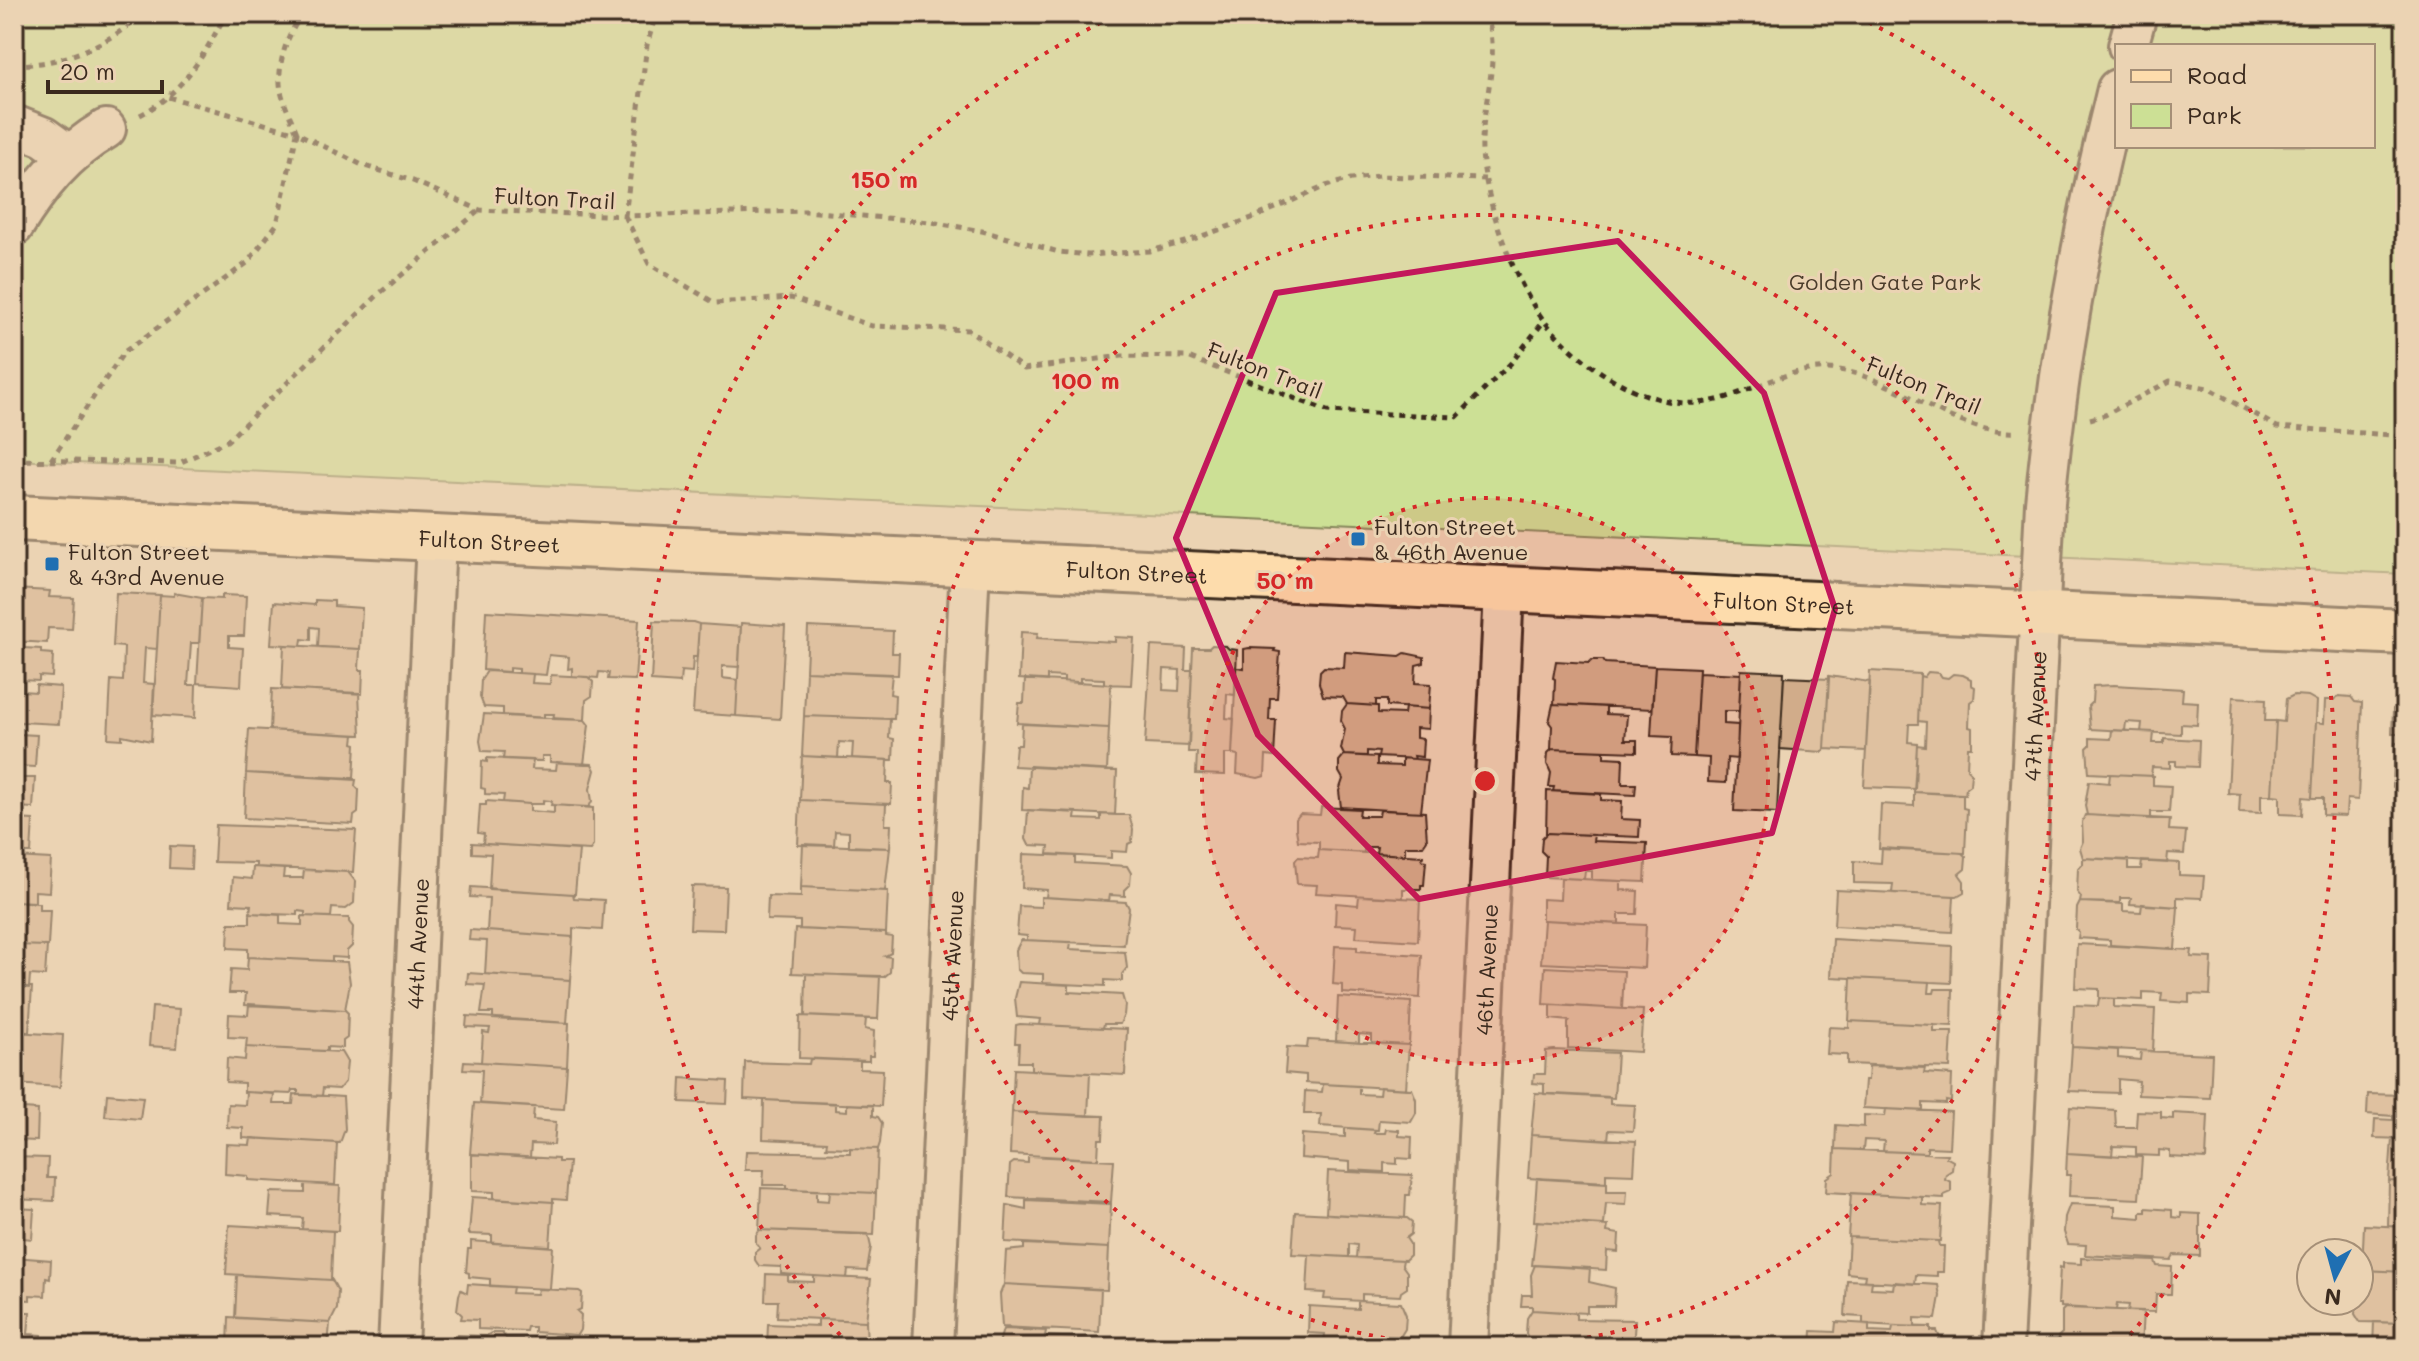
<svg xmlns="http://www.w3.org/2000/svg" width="2419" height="1361" font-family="Mali,sans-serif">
	<rect width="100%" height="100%" fill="#ebd3b3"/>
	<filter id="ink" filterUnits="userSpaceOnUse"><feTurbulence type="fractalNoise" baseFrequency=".0125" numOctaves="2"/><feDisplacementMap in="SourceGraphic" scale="16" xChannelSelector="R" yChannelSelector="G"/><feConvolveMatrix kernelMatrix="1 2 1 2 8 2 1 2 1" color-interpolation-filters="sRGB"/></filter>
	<g filter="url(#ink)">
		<path fill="#cce095" stroke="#84855a" stroke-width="2" fill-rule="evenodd" d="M14 14H2405V574L14 460ZM2117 46H2373V146H2117Z"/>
		<path fill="#d1ac8a" stroke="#3b2a1e" stroke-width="2" fill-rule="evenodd" d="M14 589 50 591 49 597 74 598 72 629 48 628 47 643 16 641 17 635H14Z
			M116 593 160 595 157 649 145 648 143 683 154 684 151 741 122 735V739L108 738 111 680 123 681 124 647 113 646Z
			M174 593 202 598 199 643H191L188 685H196L195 718 153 715 160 595 174 596Z
			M222 595 246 596 244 636H229V647L243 648 241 686 197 683 202 598 222 599Z
			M315 600 334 601V606L362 608 360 649 318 647 319 628 311 627V640L302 639 301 646 271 644 274 602 315 605Z
			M486 611 639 620 635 680 608 679 609 673 599 672 598 678 572 676V668L568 669 569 657 549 655 546 675 519 673V669L509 668V672L483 670Z
			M654 621 693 622 699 624 697 657H693L692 672 681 671 680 683 651 681Z
			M741 623 785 626 780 719 736 716Z
			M699 624 741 627 739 667 722 666V678L738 680 736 716 693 713Z
			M808 627 893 631 892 653H899L898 675 806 671Z
			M1021 632 1038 633 1037 638 1115 642V637L1134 638 1131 685 1104 684V679L1080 678V683L1064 682V677L1047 676V681L1019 679Z
			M14 641 24 642V648L41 649V653L53 654 52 677 39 676V681L22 680V686H14Z
			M284 645 360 649 359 670H363L362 694 282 689Z
			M1212 645 1226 646 1229 649 1237 650 1235 695 1227 694 1226 718 1234 719 1232 754H1225V775L1196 774 1197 752H1188L1193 648H1209Z
			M1151 646 1186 648 1185 670H1192L1189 746 1145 744ZM1164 669 1180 670 1179 691 1163 690Z
			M1249 648 1275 649 1274 651 1280 652 1277 698H1270L1269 720H1276L1274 757 1266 756 1265 776 1258 778 1237 774 1238 755 1232 754 1236 667 1244 668V649Z
			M1345 652 1400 656 1405 653 1424 657V663L1416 665 1415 683 1431 684 1429 709 1387 706V700H1376V706L1347 704 1343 697 1323 696 1319 683 1320 671 1324 667 1344 668Z
			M1592 660H1603L1605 663 1655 666 1652 709 1554 704 1555 679 1553 678 1556 661 1589 663Z
			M1655 666 1699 668 1694 757 1671 756 1672 737 1651 736Z
			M1741 670 1784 672 1777 813 1734 811Z
			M487 671 533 674 532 683 550 684 551 675 588 677 593 682 592 696 586 700 585 720 553 719 554 714H544V718L503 716V708L484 707 480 697 481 680Z
			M806 671 892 674 890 694 895 695 894 719 804 716Z
			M1870 671 1920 674 1918 724H1909L1908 742 1917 743 1915 789 1864 787Z
			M1699 672 1741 674 1739 711H1724V724L1738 725 1737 759 1727 758 1726 783 1708 782 1709 758 1694 757Z
			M1928 672 1939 673 1942 677 1948 678 1953 674 1963 675 1971 679V685L1975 687 1974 699 1970 702 1969 727 1972 728V747H1968L1967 769 1971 773 1970 785 1966 788 1965 795 1914 792 1917 745 1925 746 1926 722 1918 721 1920 676 1924 677Z
			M1829 676 1870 682 1866 751 1825 749Z
			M1784 677 1829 679 1825 749 1823 752 1780 749Z
			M1025 679 1111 684 1109 728 1017 723 1019 703H1024Z
			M36 685 61 687 59 724 20 722V728H14V686H22V691L36 692Z
			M2114 685 2183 689 2182 701 2198 702 2197 725 2181 724V734L2141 732 2142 723 2126 722 2125 731 2090 729 2088 706 2092 702 2093 686Z
			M272 689 359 693 361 735 270 730Z
			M2294 695 2308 696 2317 701 2312 798 2303 797 2302 815 2280 814V796L2272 795 2276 721 2284 722 2286 699Z
			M2339 696 2351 697 2355 702 2362 703 2358 800 2347 799 2346 816 2323 815V798H2312L2316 722 2324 723 2325 700H2333Z
			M2233 697 2266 699 2265 721H2276L2272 795H2261V813L2239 812 2240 794 2228 793Z
			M1347 704 1378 706V713L1404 714 1405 707 1429 709 1428 729 1416 728V738L1423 739 1422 757 1414 756 1415 759 1378 757 1379 752 1367 751V756L1344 755 1341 749 1345 729 1341 721 1342 711Z
			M1553 704 1606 707V714L1627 715 1625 740H1637V752L1551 749 1552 726 1549 722Z
			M2393 709 2405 710V734H2392Z
			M484 714 585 720 589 725 584 764 550 762V756H542V761L503 759 504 752 482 751 480 741Z
			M804 716 890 719 889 738 894 739 893 760 852 758 853 743 839 742 838 758 802 756Z
			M1022 724 1109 728 1107 771 1014 766 1016 745H1021Z
			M14 728H19V734L37 735 35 767 17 766V772H14Z
			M249 729 354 735 353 743 356 744 354 778 246 773Z
			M2112 730 2154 732 2153 743H2164V738L2199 740 2198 767 2176 766V761H2170V768L2152 767 2151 776 2089 773 2087 748 2090 745V738L2111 739Z
			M2395 743 2405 744V787H2393Z
			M1552 749 1604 751V757L1623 758 1622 784H1636L1635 795 1553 791 1554 787H1549L1551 773 1547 764 1548 753Z
			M1344 755 1377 757V765L1402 766V758L1427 760 1421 812 1341 807 1339 791 1343 779 1339 772V761Z
			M802 756 888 760 887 783H892L891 804 800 800Z
			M487 758 533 760 532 769 556 770 557 762 592 764 595 770 590 789 592 801 589 807 551 805 552 801 543 800V804H530L503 802 504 795 485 794V789L481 788 482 761 487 762Z
			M1029 766 1117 771 1115 815 1022 810 1023 787 1028 788Z
			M14 772H19L18 778H35L33 808 17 807 16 815H14Z
			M246 773 356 780 355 786 359 790 358 813 354 816 353 824 244 818Z
			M2110 774 2153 776V785L2171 786 2169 812H2151V819L2087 815 2085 806 2089 781 2109 783Z
			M1547 791 1601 794V800L1622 801 1621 819 1640 820 1639 837 1546 833Z
			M1914 792 1963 794V808L1967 809 1965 853 1879 849 1881 804 1914 806Z
			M800 800 886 804 885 825H891L890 848 849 847V832L835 831 834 846 798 845Z
			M486 801 530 804V811L554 813V805L593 808V846L590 850 483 844 484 834 478 833 480 805H486Z
			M1321 807 1360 809 1359 816H1379L1380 810 1425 812 1427 840 1423 846H1405V855L1376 853 1377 847H1364V853L1319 850V842L1298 841 1296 829V819L1300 814 1320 815Z
			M1028 810 1076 812 1075 819 1101 820V814L1129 815 1133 829 1132 842 1128 844 1127 852 1111 851V858L1048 854 1049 846 1029 845 1026 839Z
			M14 815H16V819L33 820 31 853H14V855Z
			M2085 815 2170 819 2169 830 2186 831 2184 854 2168 853 2167 863 2083 858 2080 848 2083 841 2082 822Z
			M216 825 356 830 353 872 256 867V863L214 862Z
			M1547 833 1594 835 1593 841 1647 843 1645 882 1592 880V871H1585L1584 879 1545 877 1546 856 1541 851 1542 838Z
			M472 843 579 850 575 894 489 889 491 854 472 853Z
			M803 844 890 848 885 891 801 887Z
			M170 846 192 847 191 869 169 868Z
			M1882 848 1962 853 1966 857 1965 869 1959 874 1964 881V892L1957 896 1892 893 1893 884 1854 883V861L1881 863Z
			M1319 850 1423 856 1422 860 1426 861 1424 885H1421V889H1403V898L1316 893 1317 885 1297 884 1295 861 1298 857 1318 858Z
			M1023 854 1075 856V863L1127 866 1131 873 1130 885 1125 890V896L1110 895 1109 901 1046 897 1047 890 1022 888Z
			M14 857 51 859 49 892 35 891V902L14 901Z
			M2083 858 2128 860V869H2141L2142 861 2179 863V875L2204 876 2202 898 2177 897V907L2130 904 2131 898H2120V903L2080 902 2081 897 2077 892 2078 868 2083 864Z
			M253 867 284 869 283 878H303L304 870 348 872 355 881 354 903 346 909 332 908 331 917 305 916V912L297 911V915L250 913 251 905 231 904 233 877 252 879Z
			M2399 874H2405V961H2394Z
			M1561 878 1621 881V890L1638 891 1637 914H1619V924L1542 920V899L1560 900Z
			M692 886 726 887 724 930 690 929Z
			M471 887 573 894 574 898 604 900 602 930 573 928V937L487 931 489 898 470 897Z
			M801 887 888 891 886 933 800 929V921L767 920 768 896 801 897Z
			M1836 890 1954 896 1952 932 1834 926Z
			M1359 896 1420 899 1418 941 1356 937 1357 926 1335 925 1336 903 1358 905Z
			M1041 897 1126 902 1129 908 1124 945 1027 940V936L1017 935 1019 906 1041 907Z
			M14 901 39 903V910H50L48 946 14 945Z
			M2080 902 2123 904V911L2141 912 2142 904 2178 907 2175 949 2110 945V940L2078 938 2079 932 2076 929 2077 908Z
			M250 913 280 915V924L302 925V916L349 918V922L353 927 352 946 347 951V958L332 957V961L248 957V949L228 948 229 923H250Z
			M1544 920 1646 925 1644 968 1541 963Z
			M795 929 886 933V936L892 937 891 953 885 956 891 957 890 972 884 977 792 973Z
			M470 930 573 937 570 980 485 974 487 941 469 940Z
			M1833 939 1952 946 1951 983 1831 977Z
			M1021 940 1071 942 1070 949 1125 952 1127 968 1122 974V981L1105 980V986L1043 983V974L1021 973 1017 969 1016 950Z
			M2077 944 2192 950 2191 957 2212 958 2210 995 2189 994V1003L2161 1001 2162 993 2143 992V1000L2099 998V989L2075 988Z
			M14 945 47 946 45 976 30 975 29 988 14 987Z
			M1335 946 1357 947V951L1422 955 1420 998 1342 993V985L1333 984Z
			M248 957 347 962 350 983 345 1010 245 1005 246 993H229L231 969 247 970Z
			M2401 961H2405V1009H2398Z
			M1545 967 1624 971 1622 1009 1543 1004Z
			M468 973 570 980 567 1023 493 1019V1013H481L485 985 467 984Z
			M806 974 880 976 878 1019 805 1016Z
			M1851 978 1930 982 1929 993H1934L1935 989H1953L1952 1026 1849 1021Z
			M1019 982 1069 985V992L1122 995 1125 1005 1124 1015 1120 1024H1104L1103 1028 1040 1025 1041 1019 1017 1017 1015 998Z
			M14 987H32L29 1032H14Z
			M1338 997 1411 1002 1409 1045 1372 1043V1035L1359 1034V1043L1336 1041Z
			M2099 998 2114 999V1007L2155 1009 2153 1051 2072 1047 2074 1005 2098 1006Z
			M249 1004 345 1010 348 1013 347 1038 343 1041V1048L327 1047V1051L246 1047 247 1038 228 1037 229 1014 248 1015Z
			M1551 1005 1643 1010 1640 1052 1568 1048V1023L1570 1021 1551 1019Z
			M152 1007 180 1009 177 1048 149 1046Z
			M2398 1009H2405V1050L2396 1049Z
			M467 1016 569 1023 567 1067 481 1062 483 1032 489 1033 490 1028 466 1027Z
			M800 1016 866 1019 865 1029 874 1031 873 1056H869V1061L799 1058Z
			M1849 1021 1934 1025V1032H1952L1950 1068 1847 1064V1055L1827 1054 1829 1027 1849 1028Z
			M1020 1024 1127 1029 1125 1075 1031 1070V1062H1018L1019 1043H1015L1016 1025Z
			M14 1032 63 1035 60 1087 14 1084Z
			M1308 1040 1409 1045 1406 1089 1306 1083V1075L1285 1073 1287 1047 1307 1048Z
			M246 1047 341 1052 347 1062 345 1082 339 1089 323 1088 322 1096 298 1095V1090H292L291 1094 244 1092V1083L226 1082 227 1058 245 1060Z
			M2072 1047 2118 1050V1058L2140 1060 2141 1051 2212 1054 2210 1098 2138 1095 2139 1081 2118 1079V1093L2069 1091Z
			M2396 1049 2405 1050V1095L2394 1094Z
			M1554 1050 1617 1053 1614 1098 1544 1094V1084L1533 1083 1534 1074H1545L1546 1051Z
			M810 1059 860 1061V1069L883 1070 881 1106 744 1099 745 1062 809 1064Z
			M464 1061 567 1067 564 1109 480 1104 482 1070 463 1069Z
			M1869 1066 1925 1068 1924 1073 1952 1075 1951 1102 1946 1101V1104L1923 1103V1111L1863 1108 1865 1080H1868Z
			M1014 1069 1090 1073 1088 1116 1012 1112Z
			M681 1078 728 1081 727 1104 680 1102Z
			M1323 1084 1359 1086V1094L1379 1095 1380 1087 1412 1089 1416 1099V1113L1411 1122 1379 1120 1378 1130 1320 1126 1321 1114H1304L1305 1091 1322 1092Z
			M246 1092 274 1094 273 1104H293L294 1094 343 1097 345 1129 340 1143 243 1138V1128L227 1127 228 1104 245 1105Z
			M1535 1093 1610 1097V1104L1635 1105 1633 1131 1609 1130 1608 1140 1531 1135Z
			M14 1094H23V1109L38 1110 37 1141 14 1140Z
			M107 1094 143 1097 140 1119 105 1116Z
			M2368 1094 2405 1095V1139L2374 1138 2375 1119 2393 1120V1116L2367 1114Z
			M764 1100 835 1103V1110L847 1111V1104L873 1105V1116L878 1117 882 1123 880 1143 878 1149 850 1148 826 1147 827 1142 763 1139Z
			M474 1103 534 1107 533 1120 556 1122 554 1145 531 1144 530 1158 470 1154Z
			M2070 1107 2115 1110 2116 1127H2136L2137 1111 2161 1112V1118L2173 1119V1113L2208 1115 2206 1159 2170 1157V1151L2159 1150V1156L2136 1155V1147L2113 1146 2112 1156 2067 1153Z
			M1886 1109 1951 1112 1949 1148 1927 1147V1153L1883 1151 1884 1141 1864 1140 1863 1150 1835 1149 1836 1125 1864 1127V1115L1885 1116Z
			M1012 1112 1104 1116 1103 1139H1099L1098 1159 1010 1154Z
			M1345 1128 1375 1130 1374 1133H1385L1386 1129 1399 1130V1136L1412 1137 1411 1159 1397 1158V1164L1384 1163V1172L1350 1170V1162L1301 1158 1302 1134 1345 1137Z
			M1531 1135 1636 1141 1634 1174 1606 1173V1183L1528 1178Z
			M251 1138 337 1143 335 1185 248 1180V1176L225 1174 226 1144 250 1145Z
			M2392 1138 2405 1139V1182L2389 1181Z
			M850 1148 878 1149 876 1193 787 1189V1185H763L764 1170H745L746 1151 850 1153Z
			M1835 1149 1947 1154 1946 1157 1953 1161 1952 1170 1946 1174 1945 1179 1951 1182V1192L1944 1195V1198L1826 1192 1827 1178 1834 1173Z
			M2067 1153 2142 1157 2139 1199 2069 1196 2070 1175H2066Z
			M472 1154 558 1159V1162H569L566 1200 553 1199V1202L494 1198V1192L472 1191Z
			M1028 1156 1114 1160 1111 1202 1008 1197 1010 1165 1014 1162 1028 1163Z
			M14 1157 48 1158 47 1178H55L54 1201 14 1199Z
			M1328 1171 1412 1175 1410 1195H1406L1405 1218 1326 1214Z
			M1537 1178 1607 1182V1191H1627L1626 1204 1606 1203 1604 1225 1534 1221Z
			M2389 1181 2405 1182V1227L2388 1226Z
			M305 1184 340 1186 338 1231 302 1229 303 1218 269 1216 271 1192 305 1193Z
			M761 1188 817 1190V1200L829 1201 830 1191 876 1193 874 1235 759 1230Z
			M1851 1193 1922 1197V1205L1942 1206 1940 1241 1848 1237Z
			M472 1197 553 1202 550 1246 492 1243V1235L469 1234Z
			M1026 1200 1111 1204 1109 1248 1005 1242 1007 1205 1026 1209Z
			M2070 1204 2115 1206V1216L2141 1218V1212H2146V1208L2172 1210V1217L2181 1218V1213L2200 1214V1256L2174 1255 2171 1260 2085 1255 2086 1245 2068 1244 2064 1232 2065 1217Z
			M14 1208 34 1209 32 1239 14 1237Z
			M1295 1212 1407 1218 1412 1222 1411 1234 1406 1238 1410 1244V1255L1405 1260 1356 1258 1357 1245 1349 1244V1257L1292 1254Z
			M1537 1221 1608 1226 1607 1232 1619 1234 1618 1252 1607 1251 1606 1270 1532 1265Z
			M229 1225 333 1231 331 1280 226 1274Z
			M2364 1225 2405 1227V1272L2362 1270Z
			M760 1230 868 1234 871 1247 867 1271 848 1270 847 1278 781 1274V1267L759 1266 755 1260V1252L760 1248 756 1243V1235Z
			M1849 1237 1938 1241 1939 1246H1944L1943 1272H1937V1276L1916 1275 1915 1284 1864 1281 1865 1275 1847 1273Z
			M471 1241 553 1247 550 1289 490 1286V1279L469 1277V1273L466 1272 468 1249H471Z
			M1024 1244 1109 1248 1107 1290 1004 1284 1006 1251 1024 1249Z
			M1309 1255 1403 1260 1402 1265 1407 1272V1288L1401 1292 1400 1296 1362 1294V1301L1324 1299 1325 1293 1307 1292Z
			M14 1257 51 1260 50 1279 46 1278 45 1296 30 1295V1300L14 1299Z
			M2081 1258 2155 1261 2157 1266 2172 1267 2171 1294H2156L2155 1312 2128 1311 2129 1305 2117 1304 2116 1310 2061 1307V1304H2058L2060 1267 2063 1268V1263L2081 1264Z
			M1535 1265 1590 1268 1589 1282 1615 1288 1614 1306H1587V1313L1532 1310V1306H1521L1522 1295H1532L1531 1275Z
			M2362 1270 2405 1272V1323L2360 1322 2355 1314 2356 1302 2361 1297Z
			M766 1274 788 1275V1281L814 1282V1276L871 1279 866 1321 777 1317 778 1301H765Z
			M237 1275 332 1280 338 1291 337 1309 330 1323 235 1318Z
			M1847 1280 1872 1281 1871 1288 1893 1289 1894 1282 1938 1285 1940 1296 1936 1319 1915 1318V1327L1863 1324V1317L1845 1316Z
			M468 1284 513 1287 512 1293 537 1294 538 1289 579 1291 582 1293 581 1309 577 1311 581 1315 580 1330 577 1335 534 1332V1327H527L526 1331 478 1329V1320L461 1319 462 1315 457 1310 459 1295 461 1290 467 1293Z
			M1004 1284 1101 1289 1099 1332 1002 1327 1000 1294Z
			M1358 1301 1401 1303 1406 1315 1405 1329 1400 1337 1377 1336V1345L1324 1342 1325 1334 1308 1333 1309 1306 1358 1309Z
			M2065 1308 2143 1311 2141 1347H2057L2058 1337 2062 1333V1311Z
			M1532 1310 1576 1313V1319L1635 1320 1633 1347H1552V1344L1530 1343 1526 1333 1527 1318Z
			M14 1312H30L28 1334 42 1335V1347H14Z
			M229 1317 330 1323 328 1347H228Z
			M818 1319 866 1321 867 1347H767L768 1324 818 1326Z
			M1836 1322 1869 1324V1331L1892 1332 1893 1326 1931 1327V1331H1937L1940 1338V1347H1811L1812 1331 1835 1332Z
			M2374 1322 2405 1323V1347H2373Z
			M1003 1329 1046 1331 1045 1336 1095 1339V1347H998Z
			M491 1333H502L506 1338 522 1339V1344H532L533 1338H547L548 1341 554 1336H564L568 1340 591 1341V1347H455L457 1335 486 1336Z
			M1288 1340 1377 1345 1384 1347H1288Z"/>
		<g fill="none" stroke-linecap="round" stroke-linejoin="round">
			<g stroke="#3b2a1e" stroke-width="44">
				<g id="minor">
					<path d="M2128 46 2137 14"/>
					<path d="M14 125 44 137 69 155"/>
					<path d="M14 226C39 186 65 153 106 129"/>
					<path id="s1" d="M398 1347 436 540"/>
					<path id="s2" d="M933 1347 970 565"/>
					<path id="s3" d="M1468 1347 1504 590"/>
					<path id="s4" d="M2003 1347 2045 503C2058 364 2083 225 2117 89"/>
				</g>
			</g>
			<g stroke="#3b2a1e" stroke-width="50">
				<g id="major">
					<path id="s5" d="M14 518 2405 632"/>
				</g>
			</g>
			<path stroke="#3b2a1e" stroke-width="5" stroke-dasharray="6 6" stroke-linecap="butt" d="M303 14C287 34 276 65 281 91 284 105 292 120 297 133L362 165 413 181 480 210 625 216 806 211 931 222 982 231 1059 252 1088 255 1150 251 1185 242 1255 217 1326 186 1351 179 1379 176 1485 179
				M1486 14C1503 59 1480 106 1482 152 1485 201 1514 283 1545 322 1577 361 1631 399 1683 403 1736 407 1777 366 1829 369 1896 373 1950 436 2018 432
				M14 65C62 65 107 45 143 14
				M140 115C183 93 204 55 226 14
				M625 216 649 264 715 303 791 298 872 326 969 330 1024 369 1122 356 1188 357 1327 411 1457 417 1511 363 1544 321
				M625 216 647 45 656 14
				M2090 419 2105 415 2170 381 2208 388 2277 427 2405 436
				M14 460 179 463 227 441 380 293 480 210
				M51 460 124 352 247 263 277 224 297 133 168 97"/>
			<use href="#minor" stroke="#ebd3b3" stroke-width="38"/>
			<use href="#major" stroke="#fddcac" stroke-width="44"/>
		</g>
	</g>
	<path d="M0 0H2419V1361H0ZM1618 241 1764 393 1835 609 1772 833 1419 899 1258 735 1176 538 1276 293Z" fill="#ebd3b3" fill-opacity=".55" fill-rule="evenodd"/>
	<path fill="none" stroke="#c2185b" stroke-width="6" stroke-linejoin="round" d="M1618 241 1764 393 1835 609 1772 833 1419 899 1258 735 1176 538 1276 293Z"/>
	<circle cx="1485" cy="781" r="283" fill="#d62828" fill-opacity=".12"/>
	<g fill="none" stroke="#d62828" stroke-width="4" stroke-dasharray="4 8">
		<circle cx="1485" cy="781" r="283"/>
		<path d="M1480 1347A566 566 0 1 1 1490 1347"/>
		<path d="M848 1344A850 850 0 0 1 1112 17M1858 17A850 850 0 0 1 2122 1344"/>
	</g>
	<g fill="#1f6fb2" stroke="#ebd3b3" stroke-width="3">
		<rect x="1350" y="531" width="16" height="16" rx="4"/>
		<rect x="44" y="556" width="16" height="16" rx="4"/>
	</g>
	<g text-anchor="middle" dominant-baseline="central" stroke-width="6" stroke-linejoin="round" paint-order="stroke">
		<g font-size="22" fill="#3b2a1e" stroke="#ebd3b3">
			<text transform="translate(555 198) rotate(3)">Fulton Trail</text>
			<text transform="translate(1265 370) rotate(21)">Fulton Trail</text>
			<text transform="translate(1924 385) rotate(22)">Fulton Trail</text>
			<text stroke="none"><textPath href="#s5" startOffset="476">Fulton Street</textPath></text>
			<text stroke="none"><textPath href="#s5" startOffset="1124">Fulton Street</textPath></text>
			<text stroke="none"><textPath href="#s5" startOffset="1772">Fulton Street</textPath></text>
			<text stroke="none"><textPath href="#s4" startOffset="632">47th Avenue</textPath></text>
			<text stroke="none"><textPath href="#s1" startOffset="404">44th Avenue</textPath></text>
			<text stroke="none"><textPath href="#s2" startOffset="392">45th Avenue</textPath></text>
			<text stroke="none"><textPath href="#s3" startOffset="378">46th Avenue</textPath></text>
		</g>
		<g font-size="22" fill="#4a3c2a" stroke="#ebd3b3">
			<text x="1885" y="281">Golden Gate Park</text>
		</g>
		<g font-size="22" fill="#3b2a1e" stroke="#ebd3b3" text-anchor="start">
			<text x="1374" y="526">Fulton Street<tspan x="1374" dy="25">&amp; 46th Avenue</tspan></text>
			<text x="68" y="551">Fulton Street<tspan x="68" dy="25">&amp; 43rd Avenue</tspan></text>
		</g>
	</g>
	<circle cx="1485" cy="781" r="12" fill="#d62828" stroke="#ebd3b3" stroke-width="4"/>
	<g font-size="24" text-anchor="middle" font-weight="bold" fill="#d62828" stroke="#ebd3b3" stroke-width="6" stroke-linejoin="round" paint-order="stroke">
		<text x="884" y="188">150 m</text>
		<text x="1085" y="389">100 m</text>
		<text x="1285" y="589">50 m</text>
	</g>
	<rect width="2419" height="1361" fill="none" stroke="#ebd3b3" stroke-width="48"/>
	<rect x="24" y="24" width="2371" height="1313" fill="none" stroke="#3b2a1e" stroke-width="3" filter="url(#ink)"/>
	<rect x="2115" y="44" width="260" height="104" fill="#ebd3b3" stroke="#a58f77" stroke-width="2"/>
	<rect x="2131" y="70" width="40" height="12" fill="#fddcac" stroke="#a58f77" stroke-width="2"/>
	<text x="2187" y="84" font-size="24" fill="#3b2a1e">Road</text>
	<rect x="2131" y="104" width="40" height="24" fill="#cce095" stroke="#a58f77" stroke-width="2"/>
	<text x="2187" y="124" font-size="24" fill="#3b2a1e">Park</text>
	<g transform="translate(2335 1277) rotate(186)"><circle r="38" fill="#ebd3b3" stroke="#a58f77" stroke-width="2"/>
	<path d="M0-6L14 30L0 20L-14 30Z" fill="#1f6fb2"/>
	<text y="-12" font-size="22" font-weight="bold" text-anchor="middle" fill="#3b2a1e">N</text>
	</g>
	<path d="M48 80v12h114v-12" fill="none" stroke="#3b2a1e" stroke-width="4"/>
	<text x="60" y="80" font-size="24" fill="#3b2a1e" stroke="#ebd3b3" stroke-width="6" paint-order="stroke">20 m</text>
</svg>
